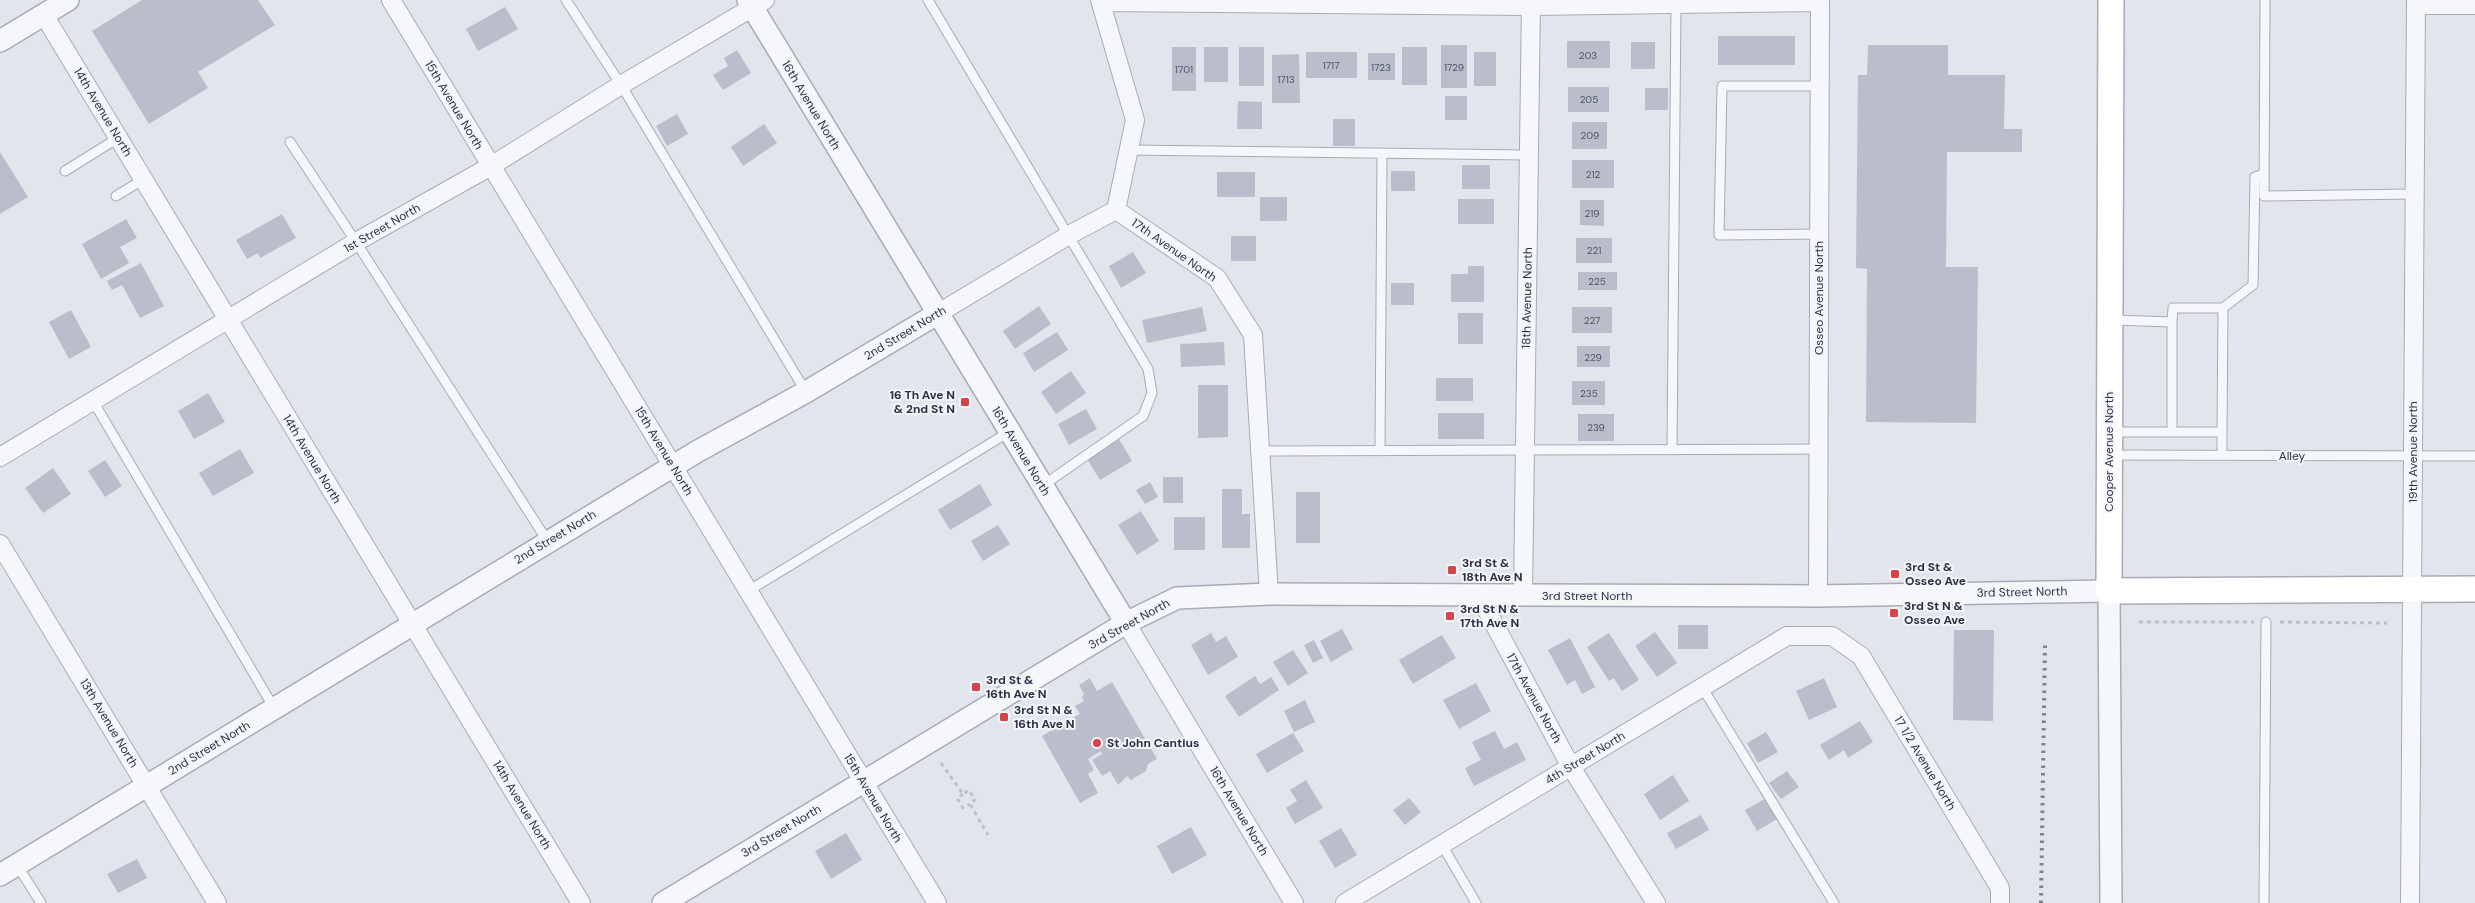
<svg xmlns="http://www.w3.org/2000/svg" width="2475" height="903" font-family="'DM Sans',sans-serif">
	<rect width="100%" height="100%" fill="#e3e5ec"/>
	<path fill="#babeca" d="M142 0H258L275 25 198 72 208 88 149 124 92 31Z
		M505 7 518 29 478 51 466 29Z
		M1718 36H1795V65H1718Z
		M1567 41H1610V68H1567Z
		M1631 42H1655V69H1631Z
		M1441 45H1467V88H1441Z
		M1868 45H1948V75H2005L2004 129H2022V152H1947L1946 267H1978L1976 423 1866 422 1867 269 1856 268 1858 75H1867Z
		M1172 47H1196V91H1172Z
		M1204 47H1228V82H1204Z
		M1239 47H1264V86H1239Z
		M1402 47H1427V85H1402Z
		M737 50 751 73 723 90 713 75 728 66 724 58Z
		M1306 52H1357V78H1306Z
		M1474 52H1496V86H1474Z
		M1368 53H1395V80H1368Z
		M1299 54 1300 103H1272V55Z
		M1568 87H1609V112H1568Z
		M1645 88H1668V110H1645Z
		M1445 96H1467V120H1445Z
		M1238 101 1262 102V129H1237Z
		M677 114 688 134 667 146 656 126Z
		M1333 119H1355V146H1333Z
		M1572 122H1607V149H1572Z
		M764 124 777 143 743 166 731 147Z
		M0 152 28 197 0 214Z
		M1572 160H1614V188H1572Z
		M1462 165H1490V189H1462Z
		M1391 171H1415V191H1391Z
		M1217 172H1255V197H1217Z
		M1260 197H1287V221H1260Z
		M1458 199H1494V224H1458Z
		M1580 200H1604V226L1580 225Z
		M282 214 296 238 260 258 258 253 247 259 236 240Z
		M126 219 137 238 120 247 129 263 101 279 82 244Z
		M1231 236H1256V261H1231Z
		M1576 238H1612V263H1576Z
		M1133 252 1146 273 1121 288 1109 266Z
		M141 263 164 306 140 318 122 285 112 290 107 281Z
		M1468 266H1484V302H1451V274H1468Z
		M1578 272H1617V290H1578Z
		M1391 283H1414V305H1391Z
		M1039 306 1051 324 1015 349 1003 331Z
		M1202 307 1207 331 1147 343 1142 320Z
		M1572 307H1612V333H1572Z
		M71 310 91 347 69 359 49 322Z
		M1458 313H1483V344H1458Z
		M1057 332 1068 350 1034 372 1023 353Z
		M1224 342 1225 365 1181 367 1180 344Z
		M1577 346H1610V367H1577Z
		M1071 371 1086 393 1056 414 1041 392Z
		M1436 378H1473V401H1436Z
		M1572 381H1605V405H1572Z
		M1198 385H1228V437L1198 438Z
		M208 393 225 422 194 439 178 411Z
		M1086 409 1097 429 1069 445 1058 424Z
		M1438 413H1484V439H1438Z
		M1578 414H1614V441H1578Z
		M1119 439 1132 461 1100 480 1087 459Z
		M240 449 254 473 213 496 199 473Z
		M105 460 122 486 105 497 88 471Z
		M53 468 71 494 43 513 25 488Z
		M1163 477H1183V503H1163Z
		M1150 482 1158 497 1145 504 1136 490Z
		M980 484 992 505 950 530 938 510Z
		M1222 489H1242V514H1250V548H1222Z
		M1296 492H1320V543H1296Z
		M1141 511 1159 541 1137 555 1118 525Z
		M1174 517H1205V550H1174Z
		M998 525 1010 544 983 561 971 541Z
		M1678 625H1708V649H1678Z
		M1342 629 1353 649 1331 662 1320 641Z
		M1954 630H1994L1993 721 1953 720Z
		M1655 632 1677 663 1657 677 1635 646Z
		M1211 633 1216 642 1226 636 1238 657 1208 675 1191 645Z
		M1609 633 1639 680 1622 691 1614 678 1609 681 1587 647Z
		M1442 635 1456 658 1413 684 1399 660Z
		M1570 638 1595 687 1582 694 1575 680 1567 685 1548 650Z
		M1314 640 1323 658 1313 663 1304 645Z
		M1293 650 1308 673 1288 686 1273 662Z
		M1255 676 1260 684 1271 677 1279 690 1239 717 1225 696Z
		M1090 678 1097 691 1112 682 1157 759 1148 764 1146 771 1131 780 1127 776 1118 785 1110 771 1102 776 1092 760 1102 754 1101 751 1088 759 1094 770 1088 774 1098 793 1080 803 1042 736 1080 714 1075 706 1084 701 1082 697 1084 694 1079 685Z
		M1824 678 1837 707 1809 720 1796 691Z
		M1476 683 1491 711 1459 729 1443 700Z
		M1305 700 1315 722 1294 732 1284 711Z
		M1860 721 1873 742 1848 758 1844 750 1829 760 1820 745Z
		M1495 731 1504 749 1517 742 1526 760 1474 786 1465 768 1481 760 1472 742Z
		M1766 732 1778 752 1758 763 1747 743Z
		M1293 733 1304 751 1267 773 1256 754Z
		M1787 771 1799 787 1781 799 1769 783Z
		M1673 775 1689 801 1660 820 1644 794Z
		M1306 780 1323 808 1295 824 1286 808 1297 801 1290 790Z
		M1409 798 1421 812 1405 825 1393 810Z
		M1765 799 1777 819 1757 831 1745 810Z
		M1701 815 1709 830 1676 849 1667 833Z
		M1191 827 1207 855 1172 874 1157 846Z
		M1341 828 1357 855 1335 868 1319 841Z
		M846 833 862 860 831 879 815 851Z
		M137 859 147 878 118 893 107 874Z"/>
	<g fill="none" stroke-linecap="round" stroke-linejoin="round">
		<g stroke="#a8abb7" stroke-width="11">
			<path id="service" d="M566 0 621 85 806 392
				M928 0 1148 369 1152 393 1143 416 1042 486
				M2265 0 2264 196 2415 194
				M290 142 356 242 548 542
				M1127 150 1529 155
				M65 171 118 138
				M116 196 144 179
				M1819 234 1719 235 1722 86H1820
				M2113 320 2172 322V432
				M2172 322 2173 308H2223L2253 285 2255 177 2264 174
				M93 401 274 708
				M2112 432H2222V455
				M2222 432 2223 308
				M1672 450 1676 3
				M1260 451 1818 449
				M1380 451 1382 153
				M2110 455 2475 456
				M748 591 1009 432
				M1702 687 1834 903
				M1442 845 1476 903
				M17 865 41 903
				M2264 903 2266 622"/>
		</g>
		<g stroke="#a8abb7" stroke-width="20">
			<path id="minor" d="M391 0 937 903
				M1100 0 1135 120 1116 210
				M1101 2 1531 6 1820 2
				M2416 5H2475
				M44 15 581 903
				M1116 210 1217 278 1253 335 1269 594
				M937 314 1069 235 1116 210
				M0 457 356 242 491 166 621 85 765 0
				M0 544 217 903
				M1478 594 1571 767 1656 903
				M1523 595 1531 0
				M1818 596 1820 0
				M1126 623 1294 903
				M1345 903 1787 636H1832L1861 656 2000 888V903
				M2410 903 2416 0"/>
		</g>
		<g stroke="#a8abb7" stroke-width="24">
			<path id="tertiary" d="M748 0 1126 623
				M0 41 68 0
				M0 875 698 451 806 392 937 314
				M663 903 1126 623 1177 598 1269 594 1818 596 2109 591 2111 903"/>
		</g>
		<g stroke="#a8abb7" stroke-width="28">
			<path id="secondary" d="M2111 0 2109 591 2475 589"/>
		</g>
		<path stroke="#bdc0c7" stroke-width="3" stroke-dasharray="4 4" stroke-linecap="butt" d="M2139 622H2254
			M2280 622 2387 623
			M941 763 963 794 969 790 975 800 970 804 988 835
			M963 794 957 798 963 808 970 804"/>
		<use href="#service" stroke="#f6f7fa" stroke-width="9"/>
		<use href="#minor" stroke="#f6f7fa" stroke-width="18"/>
		<use href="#tertiary" stroke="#f6f7fa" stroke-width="21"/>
		<use href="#secondary" stroke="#fff" stroke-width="25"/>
		<path stroke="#7b8396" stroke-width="4" stroke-dasharray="2.5 5" stroke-linecap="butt" d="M2041 903 2045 644"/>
	</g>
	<g fill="#d5444b" stroke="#f3f5f9" stroke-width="2">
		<rect x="960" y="397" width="10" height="10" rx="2.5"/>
		<rect x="1447" y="565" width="10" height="10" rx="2.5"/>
		<rect x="1890" y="569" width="10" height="10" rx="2.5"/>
		<rect x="1889" y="608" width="10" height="10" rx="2.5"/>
		<rect x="1445" y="611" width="10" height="10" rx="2.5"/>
		<rect x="971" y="682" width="10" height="10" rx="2.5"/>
		<rect x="999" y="712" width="10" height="10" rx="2.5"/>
		<circle cx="1097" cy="743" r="5"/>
	</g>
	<g text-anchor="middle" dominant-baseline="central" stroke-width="4" stroke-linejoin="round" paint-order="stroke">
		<g font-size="10" fill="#4e5466">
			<text x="1588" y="55">203</text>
			<text x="1331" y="65">1717</text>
			<text x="1381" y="67">1723</text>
			<text x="1454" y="67">1729</text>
			<text x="1184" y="69">1701</text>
			<text x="1286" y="79">1713</text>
			<text x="1589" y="99">205</text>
			<text x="1590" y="135">209</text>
			<text x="1593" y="174">212</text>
			<text x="1592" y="213">219</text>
			<text x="1594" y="250">221</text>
			<text x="1597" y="281">225</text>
			<text x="1592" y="320">227</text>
			<text x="1593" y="357">229</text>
			<text x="1589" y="393">235</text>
			<text x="1596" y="427">239</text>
		</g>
		<g font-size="12" fill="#2a3145" stroke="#f3f5f9">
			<text transform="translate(454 105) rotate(59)">15th Avenue North</text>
			<text transform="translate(811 105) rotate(59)">16th Avenue North</text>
			<text transform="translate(103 112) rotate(59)">14th Avenue North</text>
			<text transform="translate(382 228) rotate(-30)">1st Street North</text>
			<text transform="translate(1174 250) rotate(35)">17th Avenue North</text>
			<text transform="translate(1527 298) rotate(-89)">18th Avenue North</text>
			<text transform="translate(1819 298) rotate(-90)">Osseo Avenue North</text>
			<text transform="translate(905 333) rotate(-31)">2nd Street North</text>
			<text transform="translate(664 451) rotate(59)">15th Avenue North</text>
			<text transform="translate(1021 451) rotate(59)">16th Avenue North</text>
			<text transform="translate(2109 452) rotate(-90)">Cooper Avenue North</text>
			<text transform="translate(2413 452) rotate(-90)">19th Avenue North</text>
			<text x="2292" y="456">Alley</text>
			<text transform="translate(312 459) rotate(59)">14th Avenue North</text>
			<text transform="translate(555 537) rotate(-31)">2nd Street North</text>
			<text transform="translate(2022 592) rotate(-1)">3rd Street North</text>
			<text x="1587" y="596">3rd Street North</text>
			<text transform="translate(1129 624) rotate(-29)">3rd Street North</text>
			<text transform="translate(1534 698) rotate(61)">17th Avenue North</text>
			<text transform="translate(109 723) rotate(59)">13th Avenue North</text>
			<text transform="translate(209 748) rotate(-31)">2nd Street North</text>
			<text transform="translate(1585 758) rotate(-31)">4th Street North</text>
			<text transform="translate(1925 763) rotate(59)">17 1/2 Avenue North</text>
			<text transform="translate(873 798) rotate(59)">15th Avenue North</text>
			<text transform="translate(522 805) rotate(59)">14th Avenue North</text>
			<text transform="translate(1239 811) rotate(59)">16th Avenue North</text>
			<text transform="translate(781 831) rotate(-31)">3rd Street North</text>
		</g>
		<g font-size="12" font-weight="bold" fill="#2a3145" stroke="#f3f5f9" text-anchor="start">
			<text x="955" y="395" text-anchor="end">16 Th Ave N<tspan x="955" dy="14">&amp; 2nd St N</tspan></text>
			<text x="1462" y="563">3rd St &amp;<tspan x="1462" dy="14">18th Ave N</tspan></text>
			<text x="1905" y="567">3rd St &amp;<tspan x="1905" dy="14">Osseo Ave</tspan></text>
			<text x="1904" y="606">3rd St N &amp;<tspan x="1904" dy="14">Osseo Ave</tspan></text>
			<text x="1460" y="609">3rd St N &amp;<tspan x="1460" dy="14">17th Ave N</tspan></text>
			<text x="986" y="680">3rd St &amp;<tspan x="986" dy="14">16th Ave N</tspan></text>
			<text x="1014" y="710">3rd St N &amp;<tspan x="1014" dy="14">16th Ave N</tspan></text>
			<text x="1107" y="743">St John Cantius</text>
		</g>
	</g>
</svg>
